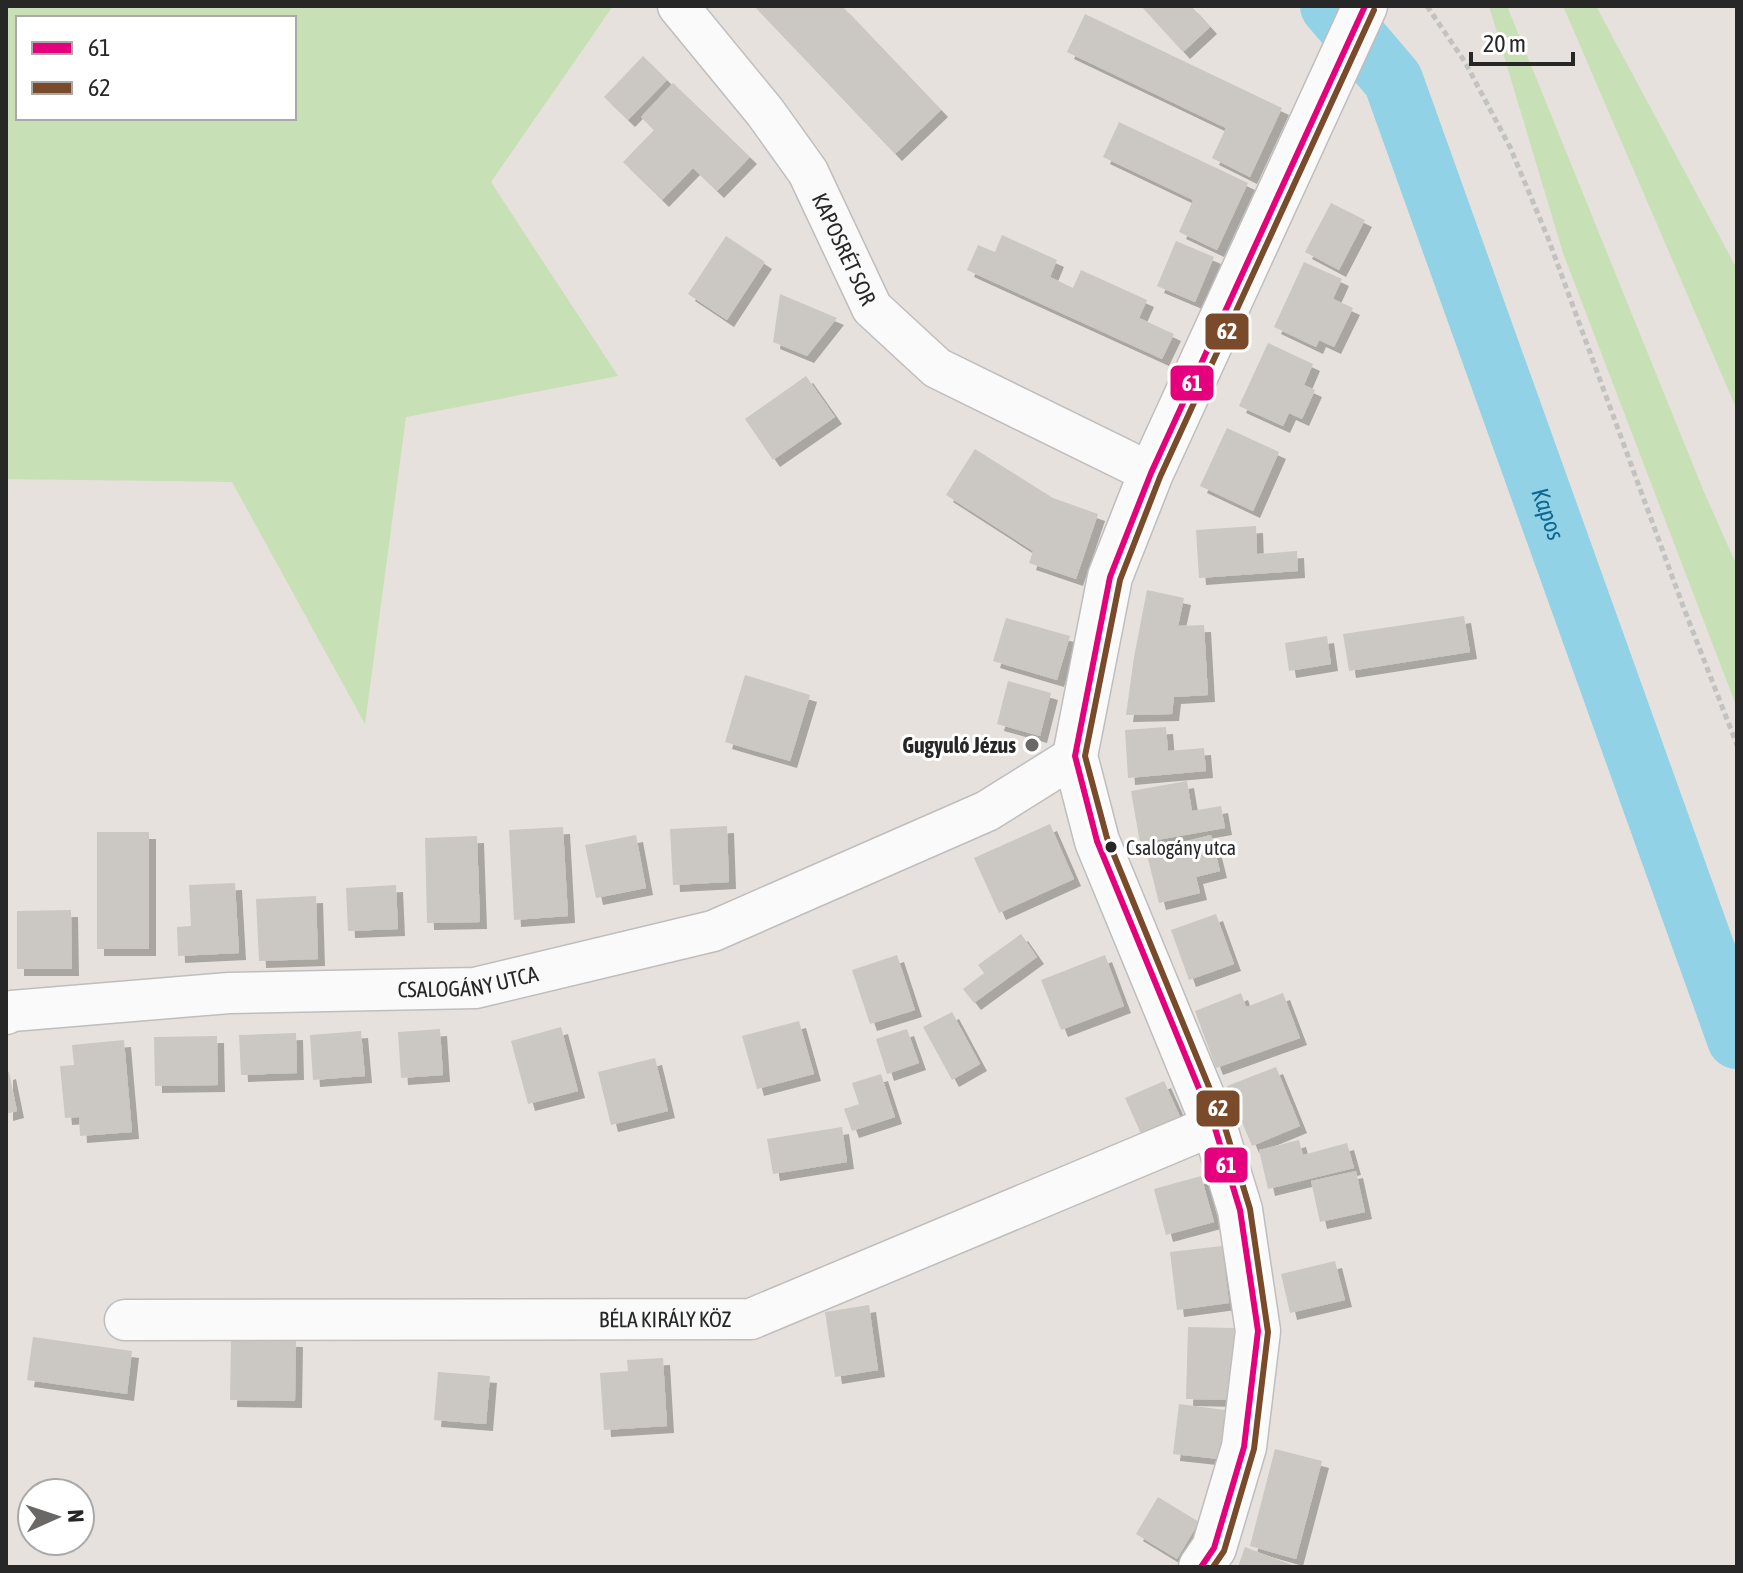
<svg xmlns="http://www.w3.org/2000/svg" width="1743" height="1573" font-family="'Asap Condensed',sans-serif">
	<defs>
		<filter id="shadow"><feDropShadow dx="7" dy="7" stdDeviation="0" flood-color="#0004"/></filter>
	</defs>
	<rect width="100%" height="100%" fill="#e6e1dc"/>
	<path fill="#c8e0b5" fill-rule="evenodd" d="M6 6H613L491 182 618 376 406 417 365 724 232 482 6 479ZM18 18H294V118H18Z
		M1489 6H1507L1704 492 1737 566V708L1563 253Z
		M1563 6H1596L1737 269V410Z"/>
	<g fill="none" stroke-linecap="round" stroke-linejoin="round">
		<path stroke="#91d2e6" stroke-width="60" id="s1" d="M1330 6 1393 80 1737 1039"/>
	</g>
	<path fill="#cbc7c3" filter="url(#shadow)" d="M754 6H842L941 110 895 154Z
		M1141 6H1191L1210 27 1183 52Z
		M1085 14 1282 108 1250 177 1212 158 1226 128 1067 52Z
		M643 56 667 80 628 120 604 97Z
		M673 83 750 157 717 191 693 168 662 200 623 162 654 130 641 117Z
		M1119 122 1248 183 1217 250 1179 232 1193 200 1103 157Z
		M1331 203 1365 220 1339 270 1305 252Z
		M1002 235 1057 260 1050 277 1073 288 1081 270 1147 300 1139 318 1174 334 1162 359 967 270 978 245 995 252Z
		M726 236 765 262 727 320 688 294Z
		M1176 241 1214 257 1195 302 1157 286Z
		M1304 262 1342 279 1333 299 1353 308 1334 347 1319 340 1316 347 1274 327Z
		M780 294 837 318 807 356 773 342Z
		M1268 343 1313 364 1304 385 1315 390 1302 419 1289 413 1283 426 1239 406Z
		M806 376 835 417 773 460 745 419Z
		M1227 428 1279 452 1253 511 1200 486Z
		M975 449 1053 498 1098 514 1076 579 1029 563 1033 551 946 495Z
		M1256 526 1257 554 1297 551 1298 571 1199 578 1196 530Z
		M1147 590 1184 598 1178 626 1204 625 1208 695 1174 697 1172 714 1126 715 1134 657Z
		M1464 616 1470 652 1349 671 1343 634Z
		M1006 618 1070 636 1057 680 993 661Z
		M1327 636 1331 664 1289 671 1285 643Z
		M745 675 810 695 790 761 725 742Z
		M1008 681 1051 693 1040 736 997 724Z
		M1166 727 1168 751 1204 748 1206 771 1128 778 1125 730Z
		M1187 781 1192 811 1221 806 1225 828 1140 843 1131 791Z
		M1050 824 1074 879 999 913 974 858Z
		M727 826 729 882 673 885 670 829Z
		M563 827 568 916 514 920 509 830Z
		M97 832H149V949H97Z
		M636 835 646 888 596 898 585 845Z
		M1211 835 1220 871 1196 877 1200 893 1159 903 1146 851Z
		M477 836 480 922 427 923 425 838Z
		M235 883 239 953 178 956 177 927 191 926 189 885Z
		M396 885 398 929 348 931 346 888Z
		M316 896 318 959 259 961 256 899Z
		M71 910 72 969H17V911Z
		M1216 914 1234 964 1189 980 1171 930Z
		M1021 934 1037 957 974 1003 963 989 984 973 978 965Z
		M897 955 915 1010 870 1024 852 970Z
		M1105 955 1124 1006 1061 1030 1041 980Z
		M1241 993 1246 1007 1283 993 1300 1038 1216 1068 1195 1011Z
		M952 1012 980 1064 952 1080 923 1027Z
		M799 1021 814 1074 757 1089 742 1036Z
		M561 1027 578 1091 528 1104 511 1041Z
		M440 1029 443 1075 401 1078 398 1032Z
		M907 1029 919 1063 887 1074 876 1039Z
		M361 1031 365 1076 313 1080 310 1035Z
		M296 1033 297 1073 241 1075 239 1035Z
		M217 1036 218 1085 155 1086 154 1037Z
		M124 1040 132 1132 80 1136 79 1117 65 1118 60 1066 74 1065 72 1045Z
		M655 1058 668 1111 611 1125 598 1072Z
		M1276 1067 1300 1126 1252 1146 1227 1086Z
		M9 1072 17 1111 6 1114V1073Z
		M881 1074 895 1117 852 1131 844 1109 859 1104 852 1083Z
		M1164 1081 1182 1121 1143 1138 1125 1098Z
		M842 1127 847 1162 773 1174 767 1139Z
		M1299 1140 1303 1155 1347 1143 1354 1168 1268 1189 1259 1150Z
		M1356 1171 1365 1212 1320 1222 1311 1181Z
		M1201 1176 1214 1222 1166 1235 1154 1189Z
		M1222 1246 1229 1303 1177 1310 1170 1252Z
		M1335 1261 1345 1300 1290 1313 1281 1274Z
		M869 1305 878 1370 835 1377 825 1312Z
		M1188 1327 1234 1328 1232 1400 1186 1399Z
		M33 1337 132 1351 127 1394 27 1380Z
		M231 1339 296 1340 295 1401 230 1400Z
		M663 1358 667 1426 604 1430 600 1373 628 1371 627 1360Z
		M438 1372 490 1376 486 1424 434 1420Z
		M1179 1404 1225 1410 1219 1459 1173 1454Z
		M1275 1449 1322 1461 1296 1559 1250 1546Z
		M1158 1497 1199 1522 1177 1559 1136 1534Z
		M1245 1547 1297 1567H1238Z"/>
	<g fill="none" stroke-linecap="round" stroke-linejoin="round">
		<g stroke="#bfbdbe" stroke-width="43">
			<g id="street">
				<path id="s2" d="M678 6 765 112 808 172 872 308 937 368 1151 473"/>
				<path id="s3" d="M6 1014 12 1011 229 993 475 988 713 931 987 811 1075 756"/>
				<path id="s4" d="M125 1320 751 1319 1214 1125"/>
			</g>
		</g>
		<g stroke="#bfbdbe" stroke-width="47">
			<path id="secondary" d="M1201 1567 1214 1548 1244 1447 1258 1331 1240 1210 1214 1125 1097 841 1075 756 1110 577 1151 473 1365 6"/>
		</g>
		<path stroke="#c2c2c1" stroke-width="5" stroke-dasharray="6 4" stroke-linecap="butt" d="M1427 6 1465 62 1510 147 1548 238 1683 606 1737 745"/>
		<use href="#street" stroke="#fbfafa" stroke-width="40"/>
		<use href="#secondary" stroke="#fbfafa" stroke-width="44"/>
		<g stroke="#fff" stroke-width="12">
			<path id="bus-1" d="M1201 1567 1214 1548 1244 1447 1258 1331 1240 1210 1214 1125 1097 841 1075 756 1110 577 1151 473 1365 6"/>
		</g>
		<g stroke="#fff" stroke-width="12">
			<path id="bus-2" d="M1213 1567 1224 1551 1254 1449 1268 1332 1250 1209 1223 1121 1107 838 1085 756 1120 580 1160 477 1374 10"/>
		</g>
		<use href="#bus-1" stroke="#e5007d" stroke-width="6"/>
		<use href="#bus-2" stroke="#7a4b2a" stroke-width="6"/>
	</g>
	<circle fill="#6a6866" stroke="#fff" stroke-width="3" cx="1032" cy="745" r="8"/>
	<circle fill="#272727" stroke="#fff" stroke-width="3" cx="1111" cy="847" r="7"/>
	<g text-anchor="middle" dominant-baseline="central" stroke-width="6" stroke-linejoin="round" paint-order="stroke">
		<g font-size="20" fill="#272727" stroke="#fff" text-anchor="start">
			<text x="1126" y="847">Csalogány utca</text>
		</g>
		<g font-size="22" fill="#272727" stroke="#fff">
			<text stroke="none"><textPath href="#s2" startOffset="296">KAPOSRÉT SOR</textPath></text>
			<text stroke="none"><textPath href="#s3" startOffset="464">CSALOGÁNY UTCA</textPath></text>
			<text stroke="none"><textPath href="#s4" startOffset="540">BÉLA KIRÁLY KÖZ</textPath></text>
		</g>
		<g font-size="22" font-weight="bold" fill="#272727" stroke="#fff" text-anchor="end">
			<text x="1016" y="745">Gugyuló Jézus</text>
		</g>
		<g font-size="24" font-style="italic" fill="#0f6893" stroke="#fff">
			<text stroke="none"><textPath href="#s1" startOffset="558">Kapos</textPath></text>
		</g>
	</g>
	<g stroke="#fff" stroke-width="3">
		<rect x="1204" y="312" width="46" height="39" rx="8" fill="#7a4b2a"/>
		<rect x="1169" y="364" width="46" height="38" rx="8" fill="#e5007d"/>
		<rect x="1195" y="1089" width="46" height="39" rx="8" fill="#7a4b2a"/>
		<rect x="1203" y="1146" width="46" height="38" rx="8" fill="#e5007d"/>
	</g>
	<g font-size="22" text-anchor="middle" font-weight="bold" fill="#fff">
		<text x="1227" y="339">62</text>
		<text x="1192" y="391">61</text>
		<text x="1218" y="1116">62</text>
		<text x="1226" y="1173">61</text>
	</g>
	<rect width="1743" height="1573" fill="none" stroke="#272727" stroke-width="16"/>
	<rect x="16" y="16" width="280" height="104" fill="#ffffff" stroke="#a9a9a9" stroke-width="2"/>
	<rect x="32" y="42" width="40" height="12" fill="#e5007d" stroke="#a9a9a9" stroke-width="2"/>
	<text x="88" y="56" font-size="24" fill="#272727">61</text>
	<rect x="32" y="82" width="40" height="12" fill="#7a4b2a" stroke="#a9a9a9" stroke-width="2"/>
	<text x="88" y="96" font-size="24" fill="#272727">62</text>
	<g transform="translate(56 1517) rotate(87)"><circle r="38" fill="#ffffff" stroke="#a9a9a9" stroke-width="2"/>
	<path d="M0-6L14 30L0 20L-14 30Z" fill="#6a6866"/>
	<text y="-12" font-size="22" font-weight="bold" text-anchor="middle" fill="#272727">N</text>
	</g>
	<path d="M1471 52v12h102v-12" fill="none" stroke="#272727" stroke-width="4"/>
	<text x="1483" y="52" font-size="24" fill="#272727" stroke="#ffffff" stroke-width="6" paint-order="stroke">20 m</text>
</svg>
